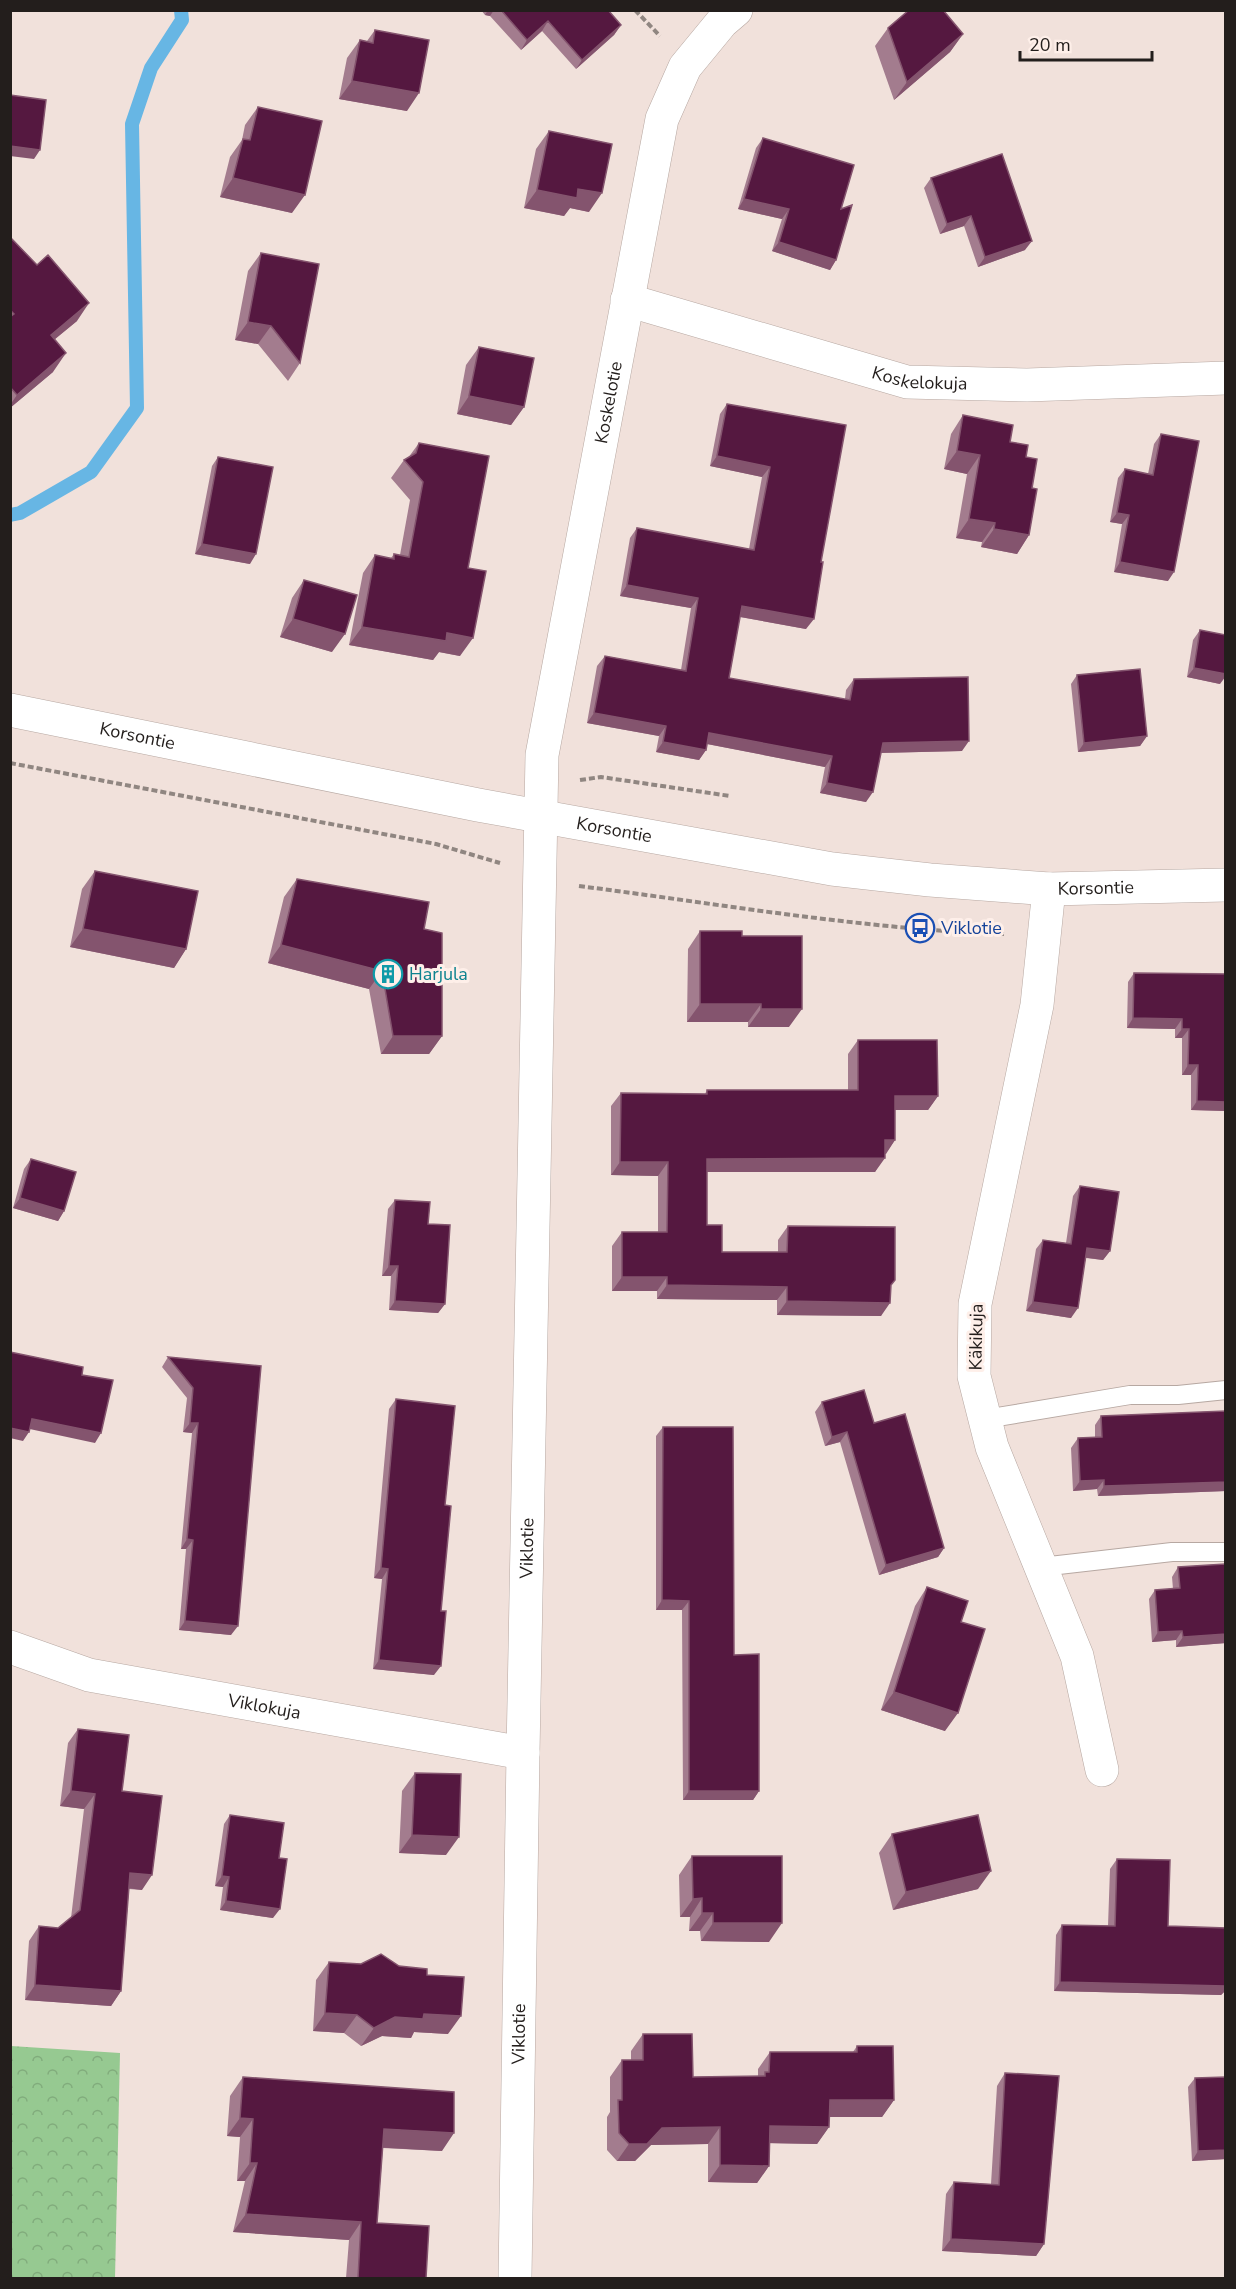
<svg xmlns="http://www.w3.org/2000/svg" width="1236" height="2289" font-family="'Nunito Sans',sans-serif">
	<defs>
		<pattern id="forest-crowns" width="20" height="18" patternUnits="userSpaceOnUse" patternTransform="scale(1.5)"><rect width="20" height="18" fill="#96c991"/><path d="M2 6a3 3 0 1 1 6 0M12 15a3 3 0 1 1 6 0" fill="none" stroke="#81ac7c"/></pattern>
	</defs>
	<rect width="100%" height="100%" fill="#f1e1db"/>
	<path fill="url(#forest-crowns)" d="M11 2046 120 2053 115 2278H11Z"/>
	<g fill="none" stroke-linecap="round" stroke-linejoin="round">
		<path stroke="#67b6e4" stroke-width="14" d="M10 515 20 513 91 472 137 408 132 124 151 68 182 20 181 10"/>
		<g stroke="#b7a8a2" stroke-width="20">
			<path id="lane" d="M985 1419 1130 1395H1178L1226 1390
				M1041 1567 1172 1552H1226"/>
		</g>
		<g stroke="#b7a8a2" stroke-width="34">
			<g id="street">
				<path id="s1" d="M627 300 907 382 1027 385 1226 378"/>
				<path d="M1049 889 1037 1005 975 1304 974 1376 992 1447 1077 1656 1102 1770"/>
				<path id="s2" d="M10 1647 89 1675 523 1753"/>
				<path id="s3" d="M515 2278 523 1753 542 755 662 119 685 67 722 22 736 10"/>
			</g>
		</g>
		<g stroke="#b7a8a2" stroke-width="34">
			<g id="secondary">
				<path id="s4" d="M10 710 478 805 832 869 930 880 1049 889 1226 885"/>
			</g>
		</g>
		<path stroke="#908681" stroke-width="4" stroke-dasharray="6 3" stroke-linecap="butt" d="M635 10 660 36
			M10 763 436 844 500 863
			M580 780 601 777 730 796
			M579 886C720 904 862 929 1004 934"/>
		<use href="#lane" stroke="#fff" stroke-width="18"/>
		<use href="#street" stroke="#fff" stroke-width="33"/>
		<use href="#secondary" stroke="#fff" stroke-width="33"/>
	</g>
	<path fill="#a37c8e" d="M481 10H608L621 25 614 35 576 69 542 31 521 50 490 16 485 15Z
		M888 28 963 34 950 52 894 100 875 46Z
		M375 30 407 111 339 99 347 58 360 40 367 41Z
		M258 107 292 213 220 197 230 157 242 140 245 125Z
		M549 131 589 212 570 208 564 216 524 208 536 149Z
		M763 138 841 209 836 260 830 270 772 251 782 219 738 209 756 148Z
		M931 178 1025 250 978 267 964 226 940 234 924 188Z
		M10 237 77 321 55 339 53 372 10 408Z
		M261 253 300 363 288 381 258 344 235 340 248 271Z
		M479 347 524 407 511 425 457 414 466 365Z
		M727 404 846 425 806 629 740 617 729 678 845 699 846 690 854 679 962 751 881 753 866 802 820 793 825 767 707 744 706 750 699 760 656 752 659 736 587 723 597 666 605 656 681 670 691 608 620 596 630 538 637 528 749 549 762 477 710 466 720 414Z
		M963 415 1010 442 1026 457 1032 488 1029 535 1017 554 981 547 982 542 956 538 967 474 944 469 951 434Z
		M1161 434 1168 581 1114 572 1122 524 1110 522 1118 478 1125 469 1148 474 1154 444Z
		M419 443 468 568 460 656 439 652 433 660 349 645 363 573 375 555 391 558 394 554 400 555 410 500 391 478 404 460 408 458Z
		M218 457 250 564 195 554 212 466Z
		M304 580 332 652 280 637 292 598Z
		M1200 630 1220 684 1187 677 1193 640Z
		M1077 675 1147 736 1140 746 1078 752 1071 684Z
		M95 871 186 949 174 968 70 947 82 889Z
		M297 879 424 929 442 1036 429 1054H381L369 989 268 963 284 897Z
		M700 931 742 936 789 1027H748V1022H687L688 949Z
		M1134 973 1226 974V1111L1191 1110V1075H1182V1038H1175V1029L1127 1028 1128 982Z
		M858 1040 938 1096 928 1110H895V1140L885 1154 875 1172H707V1225L722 1252H778V1240L788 1226 891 1287 881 1316 777 1315V1300L657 1299V1291H612V1246L622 1232H658V1176L611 1175V1106L621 1093 705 1094 707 1090H848V1054Z
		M31 1159 64 1211 58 1221 13 1208 24 1169Z
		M1080 1186 1110 1251 1103 1260 1086 1258 1071 1318 1026 1311 1036 1249 1043 1240 1066 1243 1073 1196Z
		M395 1200 428 1224 445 1304 438 1313 389 1310 391 1276H382L388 1209Z
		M168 1357 261 1366 231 1635 179 1630 186 1549H181L192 1433 183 1432 187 1398 162 1367Z
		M396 1399 445 1505 434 1675 373 1669 382 1579 374 1578 389 1409Z
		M822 1402 874 1423 944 1548 938 1557 879 1575 840 1442 825 1446 815 1412Z
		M1226 1411V1491L1098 1496 1097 1489 1073 1491 1071 1448 1078 1438 1095 1437V1425L1101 1416Z
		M663 1427 759 1791 753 1800H683L682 1610H656V1436Z
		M1225 1564 1226 1643 1176 1647V1640L1152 1642 1149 1599 1155 1590 1173 1589 1172 1577 1178 1567Z
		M927 1587 961 1622 945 1731 881 1710 915 1606Z
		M78 1729 122 1791 142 1890 129 1889 121 1991 111 2006 25 2000 29 1941 39 1926 58 1928 71 1918 84 1809 60 1806 68 1743Z
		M415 1773 446 1855 399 1853 402 1791Z
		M230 1815 279 1858 273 1918 220 1910 223 1887 215 1886 224 1824Z
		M892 1834 978 1889 893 1910 879 1853Z
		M692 1856 769 1942 701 1941 700 1931H689L690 1917H680L679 1875Z
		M1117 1859 1168 1926 1226 1928V1990L1221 1995 1054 1991 1056 1935 1062 1925 1108 1926 1110 1869Z
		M329 1962 399 1966 427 1975 448 2034 414 2032 411 2038 382 2036 361 2046 344 2033 313 2031 316 1980Z
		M643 2034 693 2077 758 2076V2069L770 2052H853L857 2046 894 2100 882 2117H829V2127L817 2144 769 2143V2166L757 2183 708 2182V2144L651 2145 635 2161H617L607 2150V2117L610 2112V2077L622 2060H631V2051Z
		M1005 2073 1044 2244 1036 2256 942 2251 946 2194 954 2182 991 2184 997 2086Z
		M243 2077 442 2151 383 2148 377 2223 426 2278H346L349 2240 233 2232 245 2181H237L240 2137 227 2136 230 2096Z
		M1226 2077V2159L1192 2161 1188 2087 1195 2078Z"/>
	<path fill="#84546e" d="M488 10H494L490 16 485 15Z
		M548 21 542 31 521 50 527 40Z
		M621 25 614 35 576 69 582 60Z
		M963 34 950 52 894 100 907 82Z
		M352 81 419 93 407 111 339 99Z
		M10 146 40 150 34 159 10 156Z
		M233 178 305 195 292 213 220 197Z
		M578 189 602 193 589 212 570 208 564 216 524 208 537 190Z
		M744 199 789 209 782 219 738 209Z
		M971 216 964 226 940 234 947 224Z
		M1032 241 1025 250 978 267 985 257Z
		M779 242 836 260 830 270 772 251Z
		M89 303 77 321 38 353 51 335Z
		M248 322 271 326 258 344 235 340Z
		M66 353 53 372 10 408V405L17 395Z
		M469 396 524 407 511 425 457 414Z
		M957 451 980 455 967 474 944 469Z
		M717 456 770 467 762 477 710 466Z
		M1117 513 1129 515 1122 524 1110 522Z
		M969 519 995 523 982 542 956 538Z
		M994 529 1029 535 1017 554 981 547Z
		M202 544 256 554 250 564 195 554Z
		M1120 562 1174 572 1168 581 1114 572Z
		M627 585 698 598 691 608 620 596Z
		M742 606 814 619 806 629 735 616Z
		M293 619 345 634 332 652 280 637Z
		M362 627 447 633 473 638 460 656 439 652 433 660 349 645Z
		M1194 668 1226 674V676L1220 684 1187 677Z
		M594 713 666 726 659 736 587 723Z
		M709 733 832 756 825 767 702 743Z
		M1147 736 1140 746 1078 752 1084 743Z
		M969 741 962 751 876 753 883 743Z
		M663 742 706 750 699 760 656 752Z
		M827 783 873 792 866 802 820 793Z
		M83 929 186 949 174 968 70 947Z
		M281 945 382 971 369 989 268 963Z
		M700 1004H761L748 1022H687Z
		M761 1009H802L789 1027H748Z
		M1133 1018 1182 1019 1175 1029 1127 1028Z
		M1182 1029H1189L1182 1038H1175Z
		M393 1036H442L429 1054H381Z
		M1188 1065H1198L1191 1075H1182Z
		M895 1096H938L928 1110H886Z
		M1197 1101 1226 1102V1111L1191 1110Z
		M885 1140H895L886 1154H875Z
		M885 1158 875 1172H697L707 1159Z
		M620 1162H668L658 1176 611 1175Z
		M20 1198 64 1211 58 1221 13 1208Z
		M1087 1248 1110 1251 1103 1260 1081 1257Z
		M389 1266H398L391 1276H382Z
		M622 1277H667L657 1291H612Z
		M667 1285 787 1287 777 1300 657 1299Z
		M395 1301 445 1304 438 1313 389 1310Z
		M787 1301 890 1303 881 1316 777 1315Z
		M1033 1302 1078 1308 1071 1318 1026 1311Z
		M32 1419 101 1433 95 1443 25 1428Z
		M190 1423H198L192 1433 183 1432Z
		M10 1428 29 1432 23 1441 10 1438Z
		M847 1432 840 1442 825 1446 832 1437Z
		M1104 1480 1097 1489 1073 1491 1080 1481Z
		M1226 1482V1491L1098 1496 1104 1486Z
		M187 1539 193 1540 186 1549H181Z
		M944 1548 938 1557 879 1575 886 1565Z
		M381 1568 388 1569 382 1579 374 1578Z
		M662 1600 689 1601 682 1610H656Z
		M185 1621 238 1626 231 1635 179 1630Z
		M1182 1631 1176 1640 1152 1642 1158 1632Z
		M1226 1634V1643L1176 1647 1183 1637Z
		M379 1660 441 1666 434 1675 373 1669Z
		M894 1692 958 1713 945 1731 881 1710Z
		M71 1791 95 1794 84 1809 60 1806Z
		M689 1791H759L753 1800H683Z
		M412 1835 459 1837 446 1855 399 1853Z
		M991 1871 978 1889 893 1910 906 1892Z
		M130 1873 152 1875 142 1890 119 1887Z
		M222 1876 229 1877 223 1887 215 1886Z
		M702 1898 690 1917H680L693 1899Z
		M226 1901 280 1909 273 1918 220 1910Z
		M702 1913H713L700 1931H689Z
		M713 1923H782L769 1942 701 1941Z
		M1060 1982 1226 1986V1990L1221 1995 1054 1991Z
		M35 1985 121 1991 111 2006 25 2000Z
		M325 2013 357 2015 344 2033 313 2031Z
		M424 2014 461 2016 448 2034 414 2032 411 2038 382 2036 361 2046 374 2028 395 2017Z
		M830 2100H894L882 2117H818Z
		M240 2118 253 2119 240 2137 227 2136Z
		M770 2126 829 2127 817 2144 758 2143Z
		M720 2127 708 2144 651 2145 635 2161H617L629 2144 662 2128Z
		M384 2129 454 2133 442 2151 371 2147Z
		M1226 2150V2159L1192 2161 1198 2151Z
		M250 2163H257L245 2181H237Z
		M720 2165 769 2166 757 2183 708 2182Z
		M246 2214 361 2222 349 2240 233 2232Z
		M951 2239 1044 2244 1036 2256 942 2251Z"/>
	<path fill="#551840" stroke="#84546e" stroke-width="1.5" d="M501 10H608L621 25 582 60 548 21 527 40Z
		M909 10H943L963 34 907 82 888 28Z
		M375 30 429 40 419 93 352 81 360 40 373 43Z
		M10 95 46 100 40 150 10 146Z
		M258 107 322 121 305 195 233 178 243 139 250 140Z
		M549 131 612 144 602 193 578 189 577 198 537 190Z
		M763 138 854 165 841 209 852 205 836 260 779 242 789 209 744 199Z
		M1002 154 1032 241 985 257 971 216 947 224 931 178Z
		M10 237 37 265 48 255 89 303 51 335 66 353 17 395 10 387V317L14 314 10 310Z
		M261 253 319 264 300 363 271 326 248 322Z
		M479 347 534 358 524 407 469 396Z
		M727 404 846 425 821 562H823L814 619 742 606 729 678 850 700 854 679 968 677 969 741 883 743 873 792 827 783 832 756 709 733 706 750 663 742 666 726 594 713 605 656 686 671 698 598 627 585 637 528 754 550 770 467 717 456Z
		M963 415 1013 425 1010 442 1028 445 1026 457 1037 459 1032 488 1037 489 1029 535 994 529 995 523 969 519 980 455 957 451Z
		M1161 434 1199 441 1174 572 1120 562 1129 515 1117 513 1125 469 1153 475Z
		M419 443 489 456 468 568 486 571 473 638 447 633 446 641 362 627 375 555 394 559V554L409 557 423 482 404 460 416 453Z
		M218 457 273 467 256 554 202 544Z
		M304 580 357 595 345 634 293 619Z
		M1200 630 1226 635V674L1194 668Z
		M1140 669 1147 736 1084 743 1077 675Z
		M95 871 198 891 186 949 83 929Z
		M297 879 429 902 424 929 442 933V1036H393L382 971 281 945Z
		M700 931H742V936H802V1009H761V1004H700Z
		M1134 973 1226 974V1102L1197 1101 1198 1065H1188L1189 1029H1182V1019L1133 1018Z
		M858 1040H937L938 1096H895V1140H885V1158L707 1159V1225H722V1252H787L788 1226 895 1227V1280L891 1285 890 1303 787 1301V1287L667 1285V1277H622V1232H667L668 1162H620L621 1093 707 1094V1090H858Z
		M31 1159 76 1172 64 1211 20 1198Z
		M1080 1186 1119 1192 1110 1251 1087 1248 1078 1308 1033 1302 1043 1240 1071 1244Z
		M395 1200 430 1202 428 1224 450 1225 445 1304 395 1301 398 1266H389Z
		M10 1352 83 1367 82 1375 113 1380 101 1433 32 1419 29 1432 10 1428Z
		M168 1357 261 1366 238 1626 185 1621 193 1540 187 1539 198 1423H190L193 1388Z
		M864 1390 874 1423 905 1414 944 1548 886 1565 847 1432 832 1437 822 1402Z
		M396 1399 455 1406 445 1505 451 1506 441 1611H446L441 1666 379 1660 388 1569 381 1568Z
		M1226 1411V1482L1104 1486V1480L1080 1481 1078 1438 1102 1437 1101 1416Z
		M663 1427H733L734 1655 759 1654V1791H689V1601L662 1600Z
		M1225 1564 1226 1634 1183 1637 1182 1631 1158 1632 1155 1590 1180 1588 1178 1567Z
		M927 1587 968 1601 961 1622 985 1629 958 1713 894 1692Z
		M78 1729 129 1735 122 1791 162 1796 152 1875 130 1873 121 1991 35 1985 39 1926 58 1928 80 1910 95 1794 71 1791Z
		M415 1773 461 1774 459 1837 412 1835Z
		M230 1815 284 1823 279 1858 287 1859 280 1909 226 1901 229 1877 222 1876Z
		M978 1815 991 1871 906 1892 892 1834Z
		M692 1856H782V1923H713V1913H702V1898L693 1899Z
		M1117 1859 1170 1860 1168 1926 1226 1928V1986L1060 1982 1062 1925 1115 1926Z
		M381 1954 399 1966 427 1969V1975L464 1977 461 2016 424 2014 423 2019 395 2017 374 2028 357 2015 325 2013 329 1962 361 1964Z
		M643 2034H692L693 2077 765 2076V2072H769L770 2052H857V2046H893L894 2100H830L829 2127 770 2126 769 2166 720 2165V2127L662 2128 647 2144H629L619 2133 618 2100H622V2060H643Z
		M1005 2073 1059 2076 1044 2244 951 2239 954 2182 999 2185Z
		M243 2077 454 2092V2133L384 2129 377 2223 429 2226 426 2278H358L361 2222 246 2214 257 2163H250L253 2119 240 2118Z
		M1226 2077V2150L1198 2151 1195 2078Z"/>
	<defs>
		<g id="bus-ring" transform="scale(1.5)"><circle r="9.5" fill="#feefe9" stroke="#1a4fb4" stroke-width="1.5"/><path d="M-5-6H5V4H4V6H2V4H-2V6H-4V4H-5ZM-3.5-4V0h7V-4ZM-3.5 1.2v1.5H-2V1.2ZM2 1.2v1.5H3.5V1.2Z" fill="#1a4fb4"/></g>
		<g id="building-ring" transform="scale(1.5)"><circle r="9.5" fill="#feefe9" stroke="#0f9aa8" stroke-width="1.5"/><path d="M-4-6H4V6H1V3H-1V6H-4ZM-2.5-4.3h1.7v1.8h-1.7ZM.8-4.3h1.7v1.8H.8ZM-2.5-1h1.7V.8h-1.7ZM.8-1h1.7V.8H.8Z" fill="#0f9aa8"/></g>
	</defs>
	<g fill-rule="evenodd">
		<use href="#bus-ring" x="920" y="928"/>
		<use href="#building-ring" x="388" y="974"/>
	</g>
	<g text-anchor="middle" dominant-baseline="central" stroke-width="6" stroke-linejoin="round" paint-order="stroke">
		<g font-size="18" fill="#231e1c" stroke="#feefe9">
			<text stroke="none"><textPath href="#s1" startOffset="304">Koskelokuja</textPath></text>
			<text stroke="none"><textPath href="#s3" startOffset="1882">Koskelotie</textPath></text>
			<text stroke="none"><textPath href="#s4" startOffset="130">Korsontie</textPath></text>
			<text stroke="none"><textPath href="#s4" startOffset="616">Korsontie</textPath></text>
			<text stroke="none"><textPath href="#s4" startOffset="1102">Korsontie</textPath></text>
			<text transform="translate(976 1337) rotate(-89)">Käkikuja</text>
			<text stroke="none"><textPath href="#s3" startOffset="730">Viklotie</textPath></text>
			<text stroke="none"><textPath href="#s2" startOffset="262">Viklokuja</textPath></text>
			<text stroke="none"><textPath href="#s3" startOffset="244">Viklotie</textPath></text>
		</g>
		<g font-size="18" fill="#164399" stroke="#feefe9" text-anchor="start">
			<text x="941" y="928">Viklotie</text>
		</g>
		<g font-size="18" fill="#0d838f" stroke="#feefe9" text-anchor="start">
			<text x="409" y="974">Harjula</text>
		</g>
	</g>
	<rect width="1236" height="2289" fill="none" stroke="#231e1c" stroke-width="24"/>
	<path d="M1020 51v9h132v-9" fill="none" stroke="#231e1c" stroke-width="3"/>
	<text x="1029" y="51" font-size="18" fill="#231e1c" stroke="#feefe9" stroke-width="4.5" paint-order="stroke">20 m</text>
</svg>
